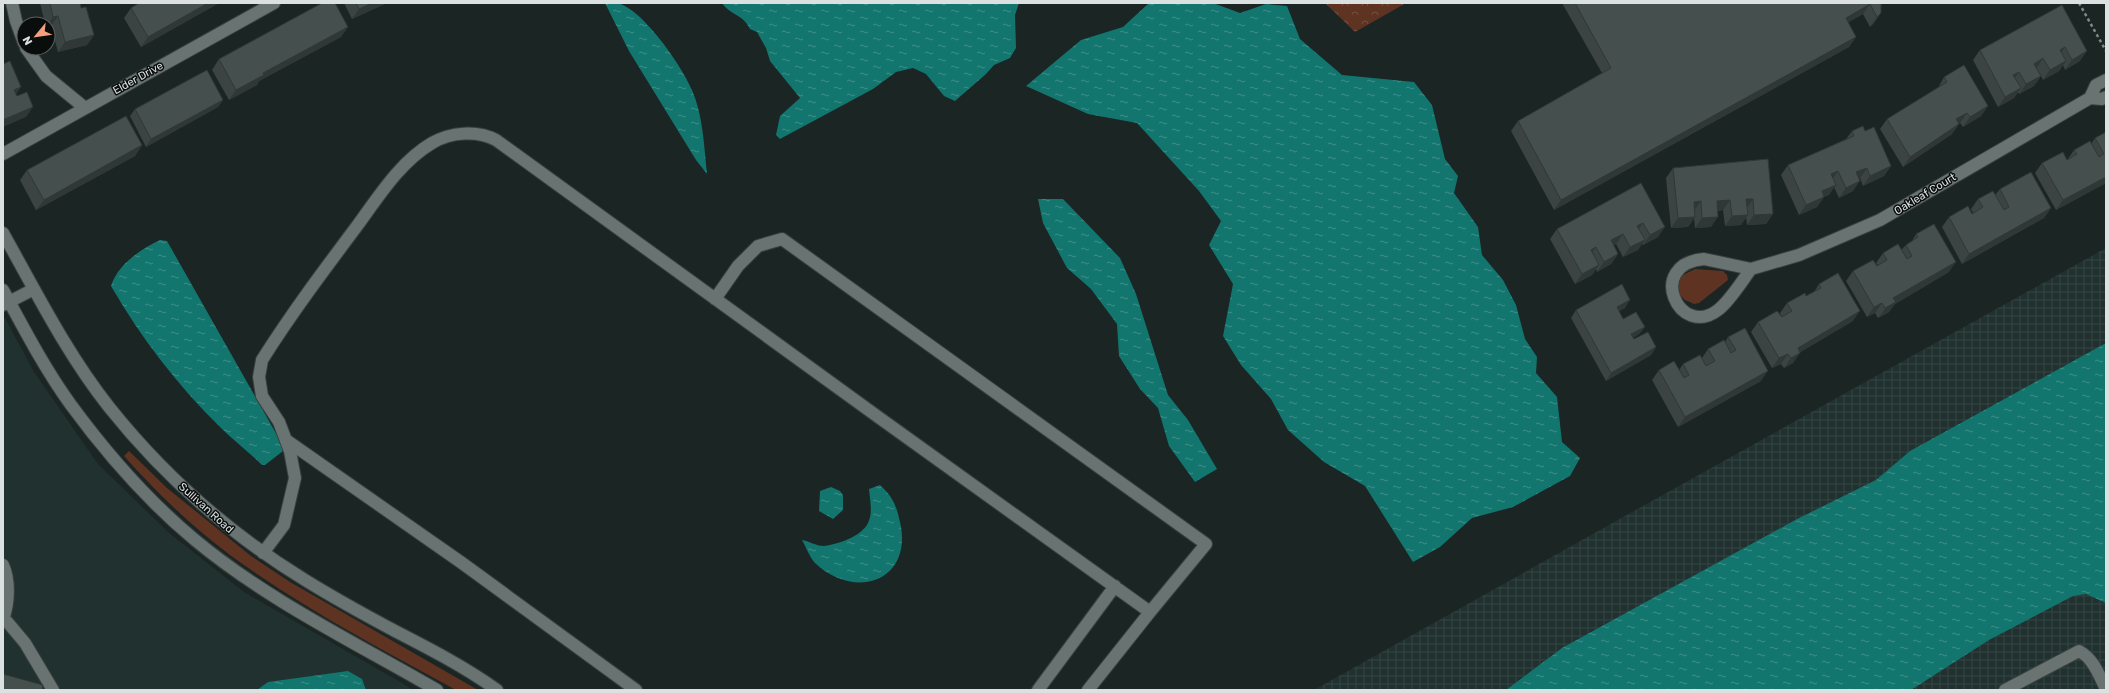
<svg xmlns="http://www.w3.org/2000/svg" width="2109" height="693" font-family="Rubik,sans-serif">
	<defs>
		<pattern id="industrial-grid" width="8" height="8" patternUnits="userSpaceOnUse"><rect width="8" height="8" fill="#20312f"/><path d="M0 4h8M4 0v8" fill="none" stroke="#354543"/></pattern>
		<pattern id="park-crowns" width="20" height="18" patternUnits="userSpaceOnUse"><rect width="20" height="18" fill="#5f3322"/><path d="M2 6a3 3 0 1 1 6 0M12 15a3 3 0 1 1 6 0" fill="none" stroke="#755042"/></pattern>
		<pattern id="water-ripples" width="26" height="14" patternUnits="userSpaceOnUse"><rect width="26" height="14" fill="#12756e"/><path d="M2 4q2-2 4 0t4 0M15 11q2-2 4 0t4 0" fill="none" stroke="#3f8f89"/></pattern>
	</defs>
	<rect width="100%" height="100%" fill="#1b2524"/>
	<path fill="#20312f" d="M5 318 34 372 98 464 168 532 244 592 414 690H3V319Z"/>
	<path fill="url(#industrial-grid)" d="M2106 248V690H1314L1634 511Z"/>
	<path fill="#5f3322" d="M1695 269 1723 271 1727 275 1728 280 1699 303 1694 304 1685 300 1680 295 1677 288 1681 276Z
		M129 451 167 488 251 556 290 582 478 690H456C379 648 301 607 230 555 191 526 156 492 124 456Z"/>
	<path fill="url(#park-crowns)" d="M1325 3H1406L1355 32Z"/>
	<path fill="url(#water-ripples)" d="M605 3C609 3 613 2 617 3 642 8 682 66 692 90 703 115 704 146 707 174L696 160 629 51Z
		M722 3H1019L1015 15 1016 48 1010 58 994 65 986 74 955 101 944 96 926 74 913 68 896 72 873 89 780 139 776 135 780 116 800 98 770 61 766 48 757 32 750 29C742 13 731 16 722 3Z
		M1149 3H1213L1240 13 1266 4 1287 6 1300 39 1342 75 1414 82 1432 105 1445 159 1458 176 1454 193 1478 227 1482 255 1503 280 1516 305 1525 339 1537 357 1536 373 1557 397 1562 442 1580 458 1570 476 1513 507 1472 518 1440 547 1413 562 1365 486 1324 462 1288 430 1271 399 1241 365 1223 336 1233 284 1209 245 1221 221 1199 191 1137 123 1088 114 1026 86 1081 40 1123 27Z
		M1038 199H1063L1120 258 1136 294 1168 395 1188 420 1217 469 1195 482 1169 446 1158 408 1140 389 1119 356 1117 324 1091 289 1067 268 1043 223Z
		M160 240 167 241 282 444 283 451 265 465H262C249 452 234 441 221 428 178 386 141 338 111 286 118 264 141 249 160 240Z
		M2106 343V603L2086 594 2073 596 1989 640 1911 690H1506L1562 648 1797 519 1876 480 1910 451Z
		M880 485C891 495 896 504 899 518 916 578 858 603 815 563 810 558 806 547 802 540 808 541 817 546 823 546 837 545 862 536 868 523 873 513 870 500 869 489Z
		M831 487 840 491 843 495V510L833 519 819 511 820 491Z
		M348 671 362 679 366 690H257L268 682Z"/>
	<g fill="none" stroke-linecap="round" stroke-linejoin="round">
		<g stroke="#394140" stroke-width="14">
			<path id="minor" d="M12 3 16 21 24 43
				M26 48 46 76 85 108
				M2090 98 2096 85 2106 80
				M3 154 274 3
				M3 233C36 292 67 354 109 407 164 476 230 534 305 580 334 598 365 615 395 631 430 649 465 667 497 690
				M1704 259 1751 269C1742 281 1730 301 1718 310 1679 340 1645 264 1704 259Z
				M1751 269 1799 255 1880 220 2090 98 2102 99 2106 97
				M3 290C24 329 45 369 71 405 107 454 148 501 195 540 267 600 356 643 437 690
				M715 299 738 266 758 246 782 239 1206 544 1150 612
				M3 305 34 289
				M286 440 462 563 636 690
				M263 553 284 525 295 478 290 451 279 422 262 396 259 377 262 360C291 314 324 270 357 226 379 196 400 162 432 143 451 132 477 130 496 140L881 419 1150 612 1088 690
				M3 565C10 580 9 604 3 619
				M4 618 25 643 53 690
				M1038 690 1115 586
				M2005 690 2079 651C2093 658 2099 675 2106 689"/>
		</g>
		<path stroke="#818888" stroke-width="2.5" stroke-dasharray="3 3" stroke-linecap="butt" d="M2079 3 2106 51"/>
		<use href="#minor" stroke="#697472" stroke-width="12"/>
	</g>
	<path fill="#3b4443" d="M40 3H80L81 8 94 35 87 45 58 52 51 26 48 27V24H45Z
		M139 3H219L141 47 124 18 131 8Z
		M344 3H387L352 19Z
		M1562 3H1881V13L1874 23 1870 27 1863 14 1848 22 1856 37 1849 47 1554 210 1511 131 1518 121 1602 73Z
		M2062 5 2080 61 2065 70 2063 65 2059 71 2043 80 2041 76 2034 86 2019 94 2018 92 2014 98 1998 107 1973 60 1980 50Z
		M348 27 341 37 259 81 257 85 229 100 212 70 219 59Z
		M1944 77 1988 106 1981 116 1963 127 1960 123 1959 124 1952 134 1903 167 1880 129 1887 119 1938 88Z
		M223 100 218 107 146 147 130 116 135 109Z
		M1852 131H1865L1891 166 1884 176 1863 186 1860 178H1859L1853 191 1839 198 1834 187 1829 195 1824 197 1817 207 1799 215 1781 175 1788 165 1846 139Z
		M2106 132V183L2056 210 2035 173 2042 163 2067 160 2074 150 2091 144 2095 138Z
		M142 145 135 156 36 210 20 180 27 170Z
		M1768 159 1773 214 1766 224 1747 225 1746 217 1741 225 1725 226 1723 210 1718 211 1711 227 1695 228 1694 218 1688 227 1671 228 1666 178 1673 168Z
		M1641 183 1658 237 1643 245 1642 244 1638 250 1623 257 1616 244 1614 245 1618 254 1611 264 1597 272 1596 269 1592 275 1575 284 1550 239 1557 229Z
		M2000 189 2051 208 2044 218 1962 264 1942 227 1949 217 1972 214 1973 213 1971 209 1978 199 1995 195Z
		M1916 234 1949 272 1895 304 1889 312 1878 318 1875 313 1867 317 1846 281 1853 271 1878 266 1876 263 1883 253 1901 250 1906 245 1912 241Z
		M1819 284 1853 321 1800 352 1793 363 1784 368 1781 364 1772 368 1751 332 1758 322 1782 317 1780 313 1787 303 1806 296 1814 292Z
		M1625 308 1619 311 1623 319 1645 327 1639 334 1633 338 1634 339 1656 347 1651 355 1606 381 1571 318 1576 310Z
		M1728 337 1761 381 1678 427 1652 380 1659 370H1679L1683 364 1702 358 1708 349 1725 342Z"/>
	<path fill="#303737" d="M208 3H219L141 47 148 37Z
		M372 3H387L352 19 359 9Z
		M1870 4 1863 14 1839 28 1846 18Z
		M1881 13 1874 23 1870 27 1877 17Z
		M58 16 51 26 48 27V24L53 17Z
		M348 27 341 37 259 81 257 85 229 100 236 90 263 73Z
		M94 35 87 45 58 52 65 42Z
		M1856 37 1849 47 1554 210 1561 200Z
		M2065 47 2058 57 2060 50Z
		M2087 51 2080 61 2065 70 2072 60Z
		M2043 58 2036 69 2034 64Z
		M2066 61 2059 71 2043 80 2050 70Z
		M2019 72 2012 82 2013 75Z
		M2041 76 2034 86 2019 94 2026 84Z
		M21 87 14 97V90Z
		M2021 88 2014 98 1998 107 2005 97Z
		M223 100 218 107 146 147 151 139Z
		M1988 106 1981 116 1963 127 1970 117Z
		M33 107 26 117 3 127V120Z
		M1967 113 1960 123 1949 129 1956 119Z
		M1959 124 1952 134 1903 167 1910 157Z
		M142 145 135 156 36 210 44 200Z
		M1891 166 1884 176 1863 186 1870 176Z
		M1867 168 1860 178 1849 182 1856 172Z
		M1838 171 1831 181V174Z
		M2106 177V183L2056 210 2063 200Z
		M1860 181 1853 191 1839 198 1846 188Z
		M1836 185 1829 195 1815 201 1822 191Z
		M1824 197 1817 207 1799 215 1806 205Z
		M1746 199H1753L1746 209Z
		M1730 200 1723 210 1710 211 1717 201Z
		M1701 201 1694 211V202Z
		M2051 208 2044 218 1962 264 1969 254Z
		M1773 214 1766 224 1747 225 1754 215Z
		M1748 215 1741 225 1725 226 1732 216Z
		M1695 217 1688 227 1671 228 1678 218Z
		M1718 217 1711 227 1695 228 1702 218Z
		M1643 223 1636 233 1637 226Z
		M1665 227 1658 237 1643 245 1650 235Z
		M1623 234 1616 244 1604 250 1611 240Z
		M1645 240 1638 250 1623 257 1630 247Z
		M1596 247 1589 257 1591 250Z
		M1618 254 1611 264 1597 272 1604 262Z
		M1956 262 1949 272 1895 304 1889 312 1878 318 1893 298Z
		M1599 265 1592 275 1575 284 1582 274Z
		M1630 300 1625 308 1611 315 1617 307Z
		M1882 303 1875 313 1867 317 1874 307Z
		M1860 311 1853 321 1791 358 1798 348Z
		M1645 327 1639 334 1626 342 1631 334Z
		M1656 347 1651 355 1606 381 1611 373Z
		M1800 353 1793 363 1784 368 1791 358Z
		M1788 354 1781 364 1772 368 1779 358Z
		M1768 371 1761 381 1678 427 1685 417Z"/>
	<path fill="#454f4e" stroke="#303737" d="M50 3H80L81 8 86 7 94 35 65 42 58 16 53 17Z
		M139 3H208L148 37 131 8Z
		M322 3H335L348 27 263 73 264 75 236 90 219 59Z
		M356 3H372L359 9Z
		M1575 3H1881V13L1877 17 1870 4 1846 18 1856 37 1561 200 1518 121 1611 68Z
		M2062 5 2087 51 2072 60 2065 47 2060 50 2066 61 2050 70 2043 58 2034 64 2041 76 2026 84 2019 72 2013 75 2021 88 2005 97 1980 50Z
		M10 61 21 87 14 90 17 96 27 92 33 107 3 120V64Z
		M1964 65 1988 106 1970 117 1967 113 1956 119 1959 124 1910 157 1887 119 1947 82 1944 77Z
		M207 70 223 100 151 139 135 109Z
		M126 116 142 145 44 200 27 170Z
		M1863 126 1865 131 1874 127 1891 166 1870 176 1867 168 1856 172 1860 181 1846 188 1838 171 1831 174 1836 185 1822 191 1824 197 1806 205 1788 165 1854 136 1852 131Z
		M2106 132V177L2063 200 2042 163 2063 152 2067 160 2077 154 2074 150 2090 141 2099 157 2104 154 2095 138Z
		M1768 159 1773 214 1754 215 1753 199H1746L1748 215 1732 216 1730 200 1717 201 1718 217 1702 218 1701 201 1694 202 1695 217 1678 218 1673 168Z
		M2031 172 2051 208 1969 254 1949 217 1968 206 1972 214 1983 207 1978 199 1993 191 2004 210 2009 207 2000 189Z
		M1641 183 1665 227 1650 235 1643 223 1637 226 1645 240 1630 247 1623 234 1611 240 1618 254 1604 262 1596 247 1591 250 1599 265 1582 274 1557 229Z
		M1934 224 1956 262 1893 298 1896 302 1885 308 1882 303 1874 307 1853 271 1873 260 1877 266 1887 260 1883 253 1898 244 1907 259 1912 256 1906 245 1918 237 1916 234Z
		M1838 273 1860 311 1798 348 1800 353 1791 358 1788 354 1779 358 1758 322 1777 311 1782 317 1792 311 1787 303 1805 293 1806 296 1821 288 1819 284Z
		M1622 284 1630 300 1617 307 1623 319 1636 312 1645 327 1631 334 1634 339 1648 332 1656 347 1611 373 1576 310Z
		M1745 328 1768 371 1685 417 1659 370 1674 361 1684 378 1689 375 1683 364 1700 355 1706 366 1715 361 1708 349 1724 340 1731 353 1736 350 1728 337Z
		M3 674 43 685 42 690H3Z"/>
	<g text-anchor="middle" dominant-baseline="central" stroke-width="3" stroke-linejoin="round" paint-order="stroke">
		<g font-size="11" fill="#dbe1e1" stroke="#090d0c">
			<text transform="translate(138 78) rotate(-29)">Elder Drive</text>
			<text transform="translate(1925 194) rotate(-31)">Oakleaf Court</text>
			<text transform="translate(206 508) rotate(42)">Sullivan Road</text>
		</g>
	</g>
	<rect width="2109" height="693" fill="none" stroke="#dbe1e1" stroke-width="8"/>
	<g transform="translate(36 36) rotate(241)"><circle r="19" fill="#090d0c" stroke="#5d6261"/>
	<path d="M0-3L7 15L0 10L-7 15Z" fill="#f2a080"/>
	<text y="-6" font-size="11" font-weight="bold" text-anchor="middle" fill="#dbe1e1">N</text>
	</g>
</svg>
